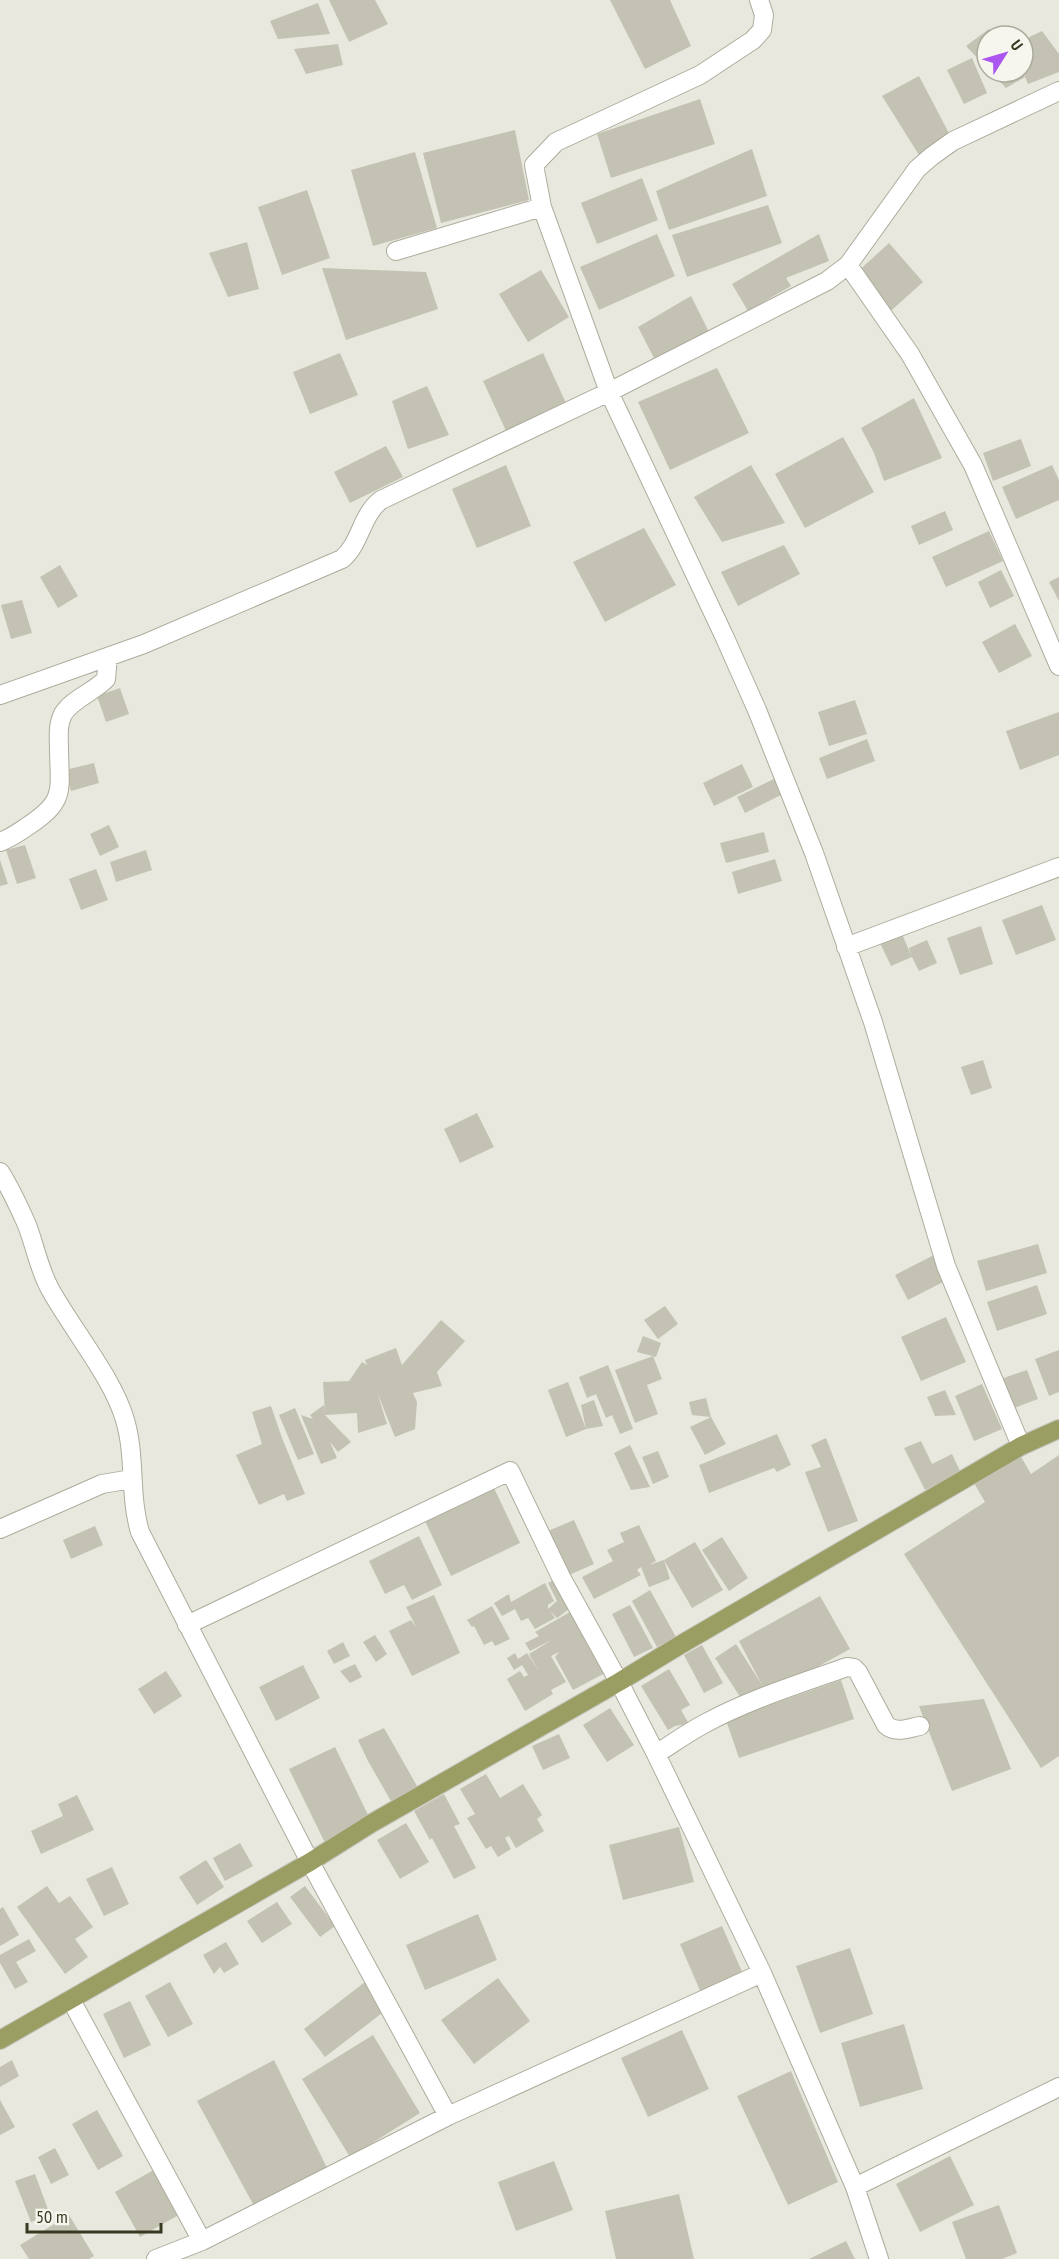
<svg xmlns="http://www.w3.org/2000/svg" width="1059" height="2259" font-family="'PT Sans Narrow',sans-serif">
	<rect width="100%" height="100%" fill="#e9e8de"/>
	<path fill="#c4c2b3" d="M329 0H375L388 24 349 42Z
		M610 0H670L691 46 645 69Z
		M318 3 330 34 278 39 270 21Z
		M989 29 994 36H987V68L966 46Z
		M1042 31 1059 54V72L1028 84 1023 72V40Z
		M338 44 343 65 306 74 294 49Z
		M972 58 987 93 964 104 947 70Z
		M991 72H1021L1025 77 1006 88Z
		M919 76 953 141 924 163 882 96Z
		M700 99 715 144 611 178 597 134Z
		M515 130 529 200 441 223 423 153Z
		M752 149 767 196 669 230 656 191Z
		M415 152 437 228 373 246 351 170Z
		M642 178 658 220 597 244 581 203Z
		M307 190 330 258 282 275 258 207Z
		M768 205 782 243 687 277 672 235Z
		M657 234 675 276 599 310 580 267Z
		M819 234 829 261 786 278 791 286 748 311 732 284Z
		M247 242 259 289 228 297 209 253Z
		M889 243 923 282 884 317 854 275Z
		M322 268 426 272 438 309 346 340Z
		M541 270 569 317 528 342 499 294Z
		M691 296 709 332 655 360 638 327Z
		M340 353 358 395 310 414 293 372Z
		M543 353 566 403 506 431 483 381Z
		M717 368 749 433 670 470 638 402Z
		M427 386 449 435 408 449 392 401Z
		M914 398 942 458 884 481 874 453 861 428Z
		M843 437 874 492 805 528 775 474Z
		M1021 439 1031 466 993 481 983 453Z
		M386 446 403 477 350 503 334 472Z
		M506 465 531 526 477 548 452 489Z
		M751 465 785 523 722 542 694 497Z
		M1052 465 1059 480V500L1016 519 1002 487Z
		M945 511 953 530 919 545 911 526Z
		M644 528 676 585 605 622 573 562Z
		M989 531 1003 561 946 587 932 557Z
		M784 545 800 574 738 606 721 572Z
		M60 565 78 596 58 608 40 577Z
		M1001 570 1014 596 990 608 978 582Z
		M1059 577V601L1049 582Z
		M22 600 32 633 11 639 1 605Z
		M1015 624 1032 656 999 673 982 642Z
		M120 688 129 714 106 722 97 696Z
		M855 700 867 734 829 746 818 712Z
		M1059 712V755L1020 770 1006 731Z
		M867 739 875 761 827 779 819 758Z
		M94 763 99 783 71 791 65 770Z
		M742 764 753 787 714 806 703 783Z
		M776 778 783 794 745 813 737 797Z
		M109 825 119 847 100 856 90 834Z
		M764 832 769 852 726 863 720 843Z
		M25 845 36 878 17 884 6 850Z
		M146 850 152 870 116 882 110 862Z
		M775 859 782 881 738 894 732 872Z
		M0 860 8 884 0 886Z
		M96 869 108 900 81 910 69 879Z
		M1042 905 1056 940 1016 955 1002 920Z
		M981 926 993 964 960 975 947 938Z
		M902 934 911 955 909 948 927 940 937 963 919 971 912 957 891 966 880 943Z
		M983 1060 992 1088 971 1095 961 1067Z
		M477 1113 494 1147 460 1163 444 1129Z
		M1038 1244 1047 1273 986 1291 977 1261Z
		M934 1255 947 1280 908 1300 895 1275Z
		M1037 1285 1047 1314 997 1331 987 1302Z
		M665 1306 678 1324 658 1339 644 1320Z
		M946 1317 966 1362 921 1381 901 1337Z
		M441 1320 465 1341 437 1372 442 1386 413 1393 417 1402 415 1429 395 1437 377 1392 387 1424 358 1433 357 1413 325 1415 323 1382 349 1381 362 1362 367 1365 365 1360 396 1348 402 1365Z
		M643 1336 661 1343 656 1357 637 1352Z
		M1059 1350V1392L1049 1396 1035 1359Z
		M653 1356 662 1379 647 1385 658 1414 635 1423 615 1370Z
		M608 1365 633 1429 620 1434 612 1415 606 1418 596 1394 587 1398 579 1377Z
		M1027 1370 1038 1399 1011 1409 1001 1379Z
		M568 1382 586 1429 566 1437 548 1390Z
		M982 1384 1002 1429 974 1441 955 1396Z
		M945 1390 956 1415 935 1416 927 1397Z
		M706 1398 711 1417 726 1444 705 1455 690 1427 711 1417 692 1415 689 1402Z
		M594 1400 603 1426 586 1429 581 1405Z
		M324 1405 325 1415 351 1442 338 1452 330 1442 337 1458 321 1464 301 1415 313 1419 310 1415Z
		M271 1406 282 1438 305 1494 287 1501 284 1494 259 1505 236 1455 262 1444 275 1471 262 1444 252 1412Z
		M295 1408 314 1454 298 1460 279 1415Z
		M777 1434 791 1465 777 1472 774 1468 709 1493 699 1465Z
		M826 1438 858 1521 828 1532 805 1472 821 1467 811 1445Z
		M921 1441 932 1464 952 1454 961 1473 925 1490 904 1448Z
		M630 1445 650 1487 631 1490 614 1453Z
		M658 1451 669 1477 653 1484 642 1457Z
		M1020 1455 1031 1474 1059 1455V1756L1041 1768 904 1554 985 1502 974 1483Z
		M494 1488 520 1543 451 1576 425 1521Z
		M574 1520 594 1564 569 1575 548 1531Z
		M639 1525 656 1561 649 1565 664 1560 695 1542 723 1590 692 1608 664 1560 670 1579 649 1587 641 1567 637 1570 641 1575 594 1599 582 1577 613 1561 607 1550 624 1542 620 1533Z
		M95 1526 103 1545 71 1559 63 1540Z
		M419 1536 442 1585 412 1600 404 1585 385 1594 369 1561Z
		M722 1537 748 1578 729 1591 702 1550Z
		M557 1578 572 1607 557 1618 550 1611 555 1618 535 1629 528 1618 521 1621 515 1609 502 1616 494 1603 509 1594 511 1602 545 1583 554 1601 548 1605V1609L557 1601 548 1583Z
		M650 1590 676 1637 657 1647 632 1601Z
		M434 1595 460 1653 412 1676 389 1631 411 1620 416 1627 406 1607Z
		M820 1596 850 1649 768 1694 744 1703 715 1658 736 1644 762 1685 739 1641Z
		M630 1605 653 1648 634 1657 612 1614Z
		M492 1606 510 1639 495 1646 492 1641 484 1645 474 1626 472 1627 467 1620Z
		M577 1608 611 1670 573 1690 555 1657 559 1652 551 1656 566 1682 551 1690 553 1694 525 1711 507 1679 520 1671 524 1677 528 1675 522 1665 514 1670 507 1658 515 1653 518 1659 527 1653 539 1671 529 1654 552 1640 530 1651 525 1643 539 1636 535 1632Z
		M375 1635 387 1654 376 1662 363 1642Z
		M343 1642 350 1656 334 1664 327 1651Z
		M702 1645 723 1683 704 1693 684 1655Z
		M355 1664 362 1677 350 1683 340 1671Z
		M303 1665 320 1698 276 1721 259 1687Z
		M669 1669 690 1705 681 1710 689 1724 675 1726 668 1730 641 1686Z
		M166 1671 182 1696 154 1714 138 1689Z
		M841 1680 854 1719 739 1758 726 1720Z
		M984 1699 1011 1769 952 1791 919 1706Z
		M610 1708 634 1745 607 1762 583 1725Z
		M384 1728 421 1793 395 1808 368 1761 358 1740Z
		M559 1734 570 1758 543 1770 532 1746Z
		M335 1747 372 1823 326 1845 289 1769Z
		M486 1774 500 1798 523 1784 542 1815 537 1819 544 1831 516 1848 509 1836 505 1838 511 1849 498 1857 491 1846 486 1849 467 1818 475 1814 460 1789Z
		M444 1794 460 1824 454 1826 476 1868 454 1879 432 1838 430 1840 414 1811Z
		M77 1795 94 1830 41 1854 31 1831 63 1816 58 1804Z
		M406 1823 429 1862 400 1879 377 1840Z
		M679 1827 694 1882 623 1900 609 1845Z
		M240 1843 253 1866 225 1881 213 1858Z
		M206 1860 224 1887 197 1905 179 1877Z
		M112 1867 129 1904 104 1916 86 1879Z
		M47 1886 59 1903 70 1896 93 1927 75 1939 88 1957 65 1974 17 1907Z
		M305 1886 335 1926 320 1937 290 1897Z
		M277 1902 292 1924 262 1943 247 1921Z
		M3 1907 19 1935 0 1946V1909Z
		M478 1914 497 1960 425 1990 406 1945Z
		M722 1926 743 1974 701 1993 680 1944Z
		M29 1939 36 1951 16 1962 28 1982 15 1989 0 1963V1955Z
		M226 1942 239 1964 224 1973 220 1967 214 1974 203 1955Z
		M850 1948 873 2014 820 2033 796 1966Z
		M498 1978 530 2021 474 2064 441 2020Z
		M170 1982 193 2024 168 2037 145 1996Z
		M365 1982 386 2010 325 2057 304 2029Z
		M130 2001 151 2045 124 2058 103 2014Z
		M904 2024 923 2089 860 2107 841 2043Z
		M682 2030 709 2089 648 2117 621 2058Z
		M373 2035 420 2113 350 2157 302 2079Z
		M12 2060 19 2076 0 2087V2067Z
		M274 2060 328 2170 254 2206 197 2101Z
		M791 2071 838 2182 788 2205 737 2096Z
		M0 2100 15 2127 0 2135Z
		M97 2110 123 2156 98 2170 72 2124Z
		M55 2148 69 2175 51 2184 38 2157Z
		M950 2156 974 2205 920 2232 896 2184Z
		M554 2161 573 2210 516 2231 498 2182Z
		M157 2168 182 2213 140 2237 115 2192Z
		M35 2174 50 2215 31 2222 15 2181Z
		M679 2194 694 2259H616L605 2211Z
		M999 2205 1017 2253 1002 2259H966L952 2222Z
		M69 2215 94 2256 89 2259H29L20 2245Z
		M846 2241 855 2259H809Z"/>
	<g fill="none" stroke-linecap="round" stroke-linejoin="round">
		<g stroke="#adac9d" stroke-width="20">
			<path id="minor" d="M759 0 764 15 762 30 753 40 700 75 556 142 534 165 542 207 609 392 725 638 757 710 814 853 873 1022 946 1266 1021 1446
				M396 251 542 207
				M848 265 910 354 973 465 1059 666
				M0 695 144 644 342 559C361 543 361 515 381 500L609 392 827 281 848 265 917 169 932 156 953 141 1059 91
				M0 842C11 838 19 832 28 826 65 801 60 793 59 751 59 738 57 726 63 714 72 699 94 692 106 679L108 657
				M846 947 1059 867
				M0 1172C11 1189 19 1207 27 1225 35 1246 39 1269 50 1289 72 1329 113 1378 125 1420 136 1457 129 1495 140 1532L310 1862 448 2116
				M0 1529 102 1484 132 1479
				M187 1625 510 1471 561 1577 619 1682 656 1754 762 1973 855 2187 879 2259
				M656 1754C672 1744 687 1733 704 1724 748 1700 799 1684 847 1667L854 1668 858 1672 886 1725C896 1734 908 1728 920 1726
				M71 2000 202 2241
				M855 2187 1059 2087
				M156 2259 202 2241 448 2116 762 1973"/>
		</g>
		<g stroke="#c3c4bc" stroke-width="20">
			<path id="major" d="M0 2040 310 1862 372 1823 619 1682 680 1645 1021 1446 1059 1429"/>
		</g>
		<use href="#minor" stroke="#fff" stroke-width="18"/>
		<use href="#major" stroke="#9b9e63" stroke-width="18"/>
	</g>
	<g transform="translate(1005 54) rotate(53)"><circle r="28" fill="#f6f5ee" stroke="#aaaa9c" stroke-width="1.5"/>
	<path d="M0-4.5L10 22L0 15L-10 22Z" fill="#ab56ef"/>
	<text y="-9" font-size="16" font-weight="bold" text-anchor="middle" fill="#383920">U</text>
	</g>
	<path d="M27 2223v9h134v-9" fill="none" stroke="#383920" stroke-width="3"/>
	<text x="36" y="2223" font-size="18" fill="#383920" stroke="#f6f5ee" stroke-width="4.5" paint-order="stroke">50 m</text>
</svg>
